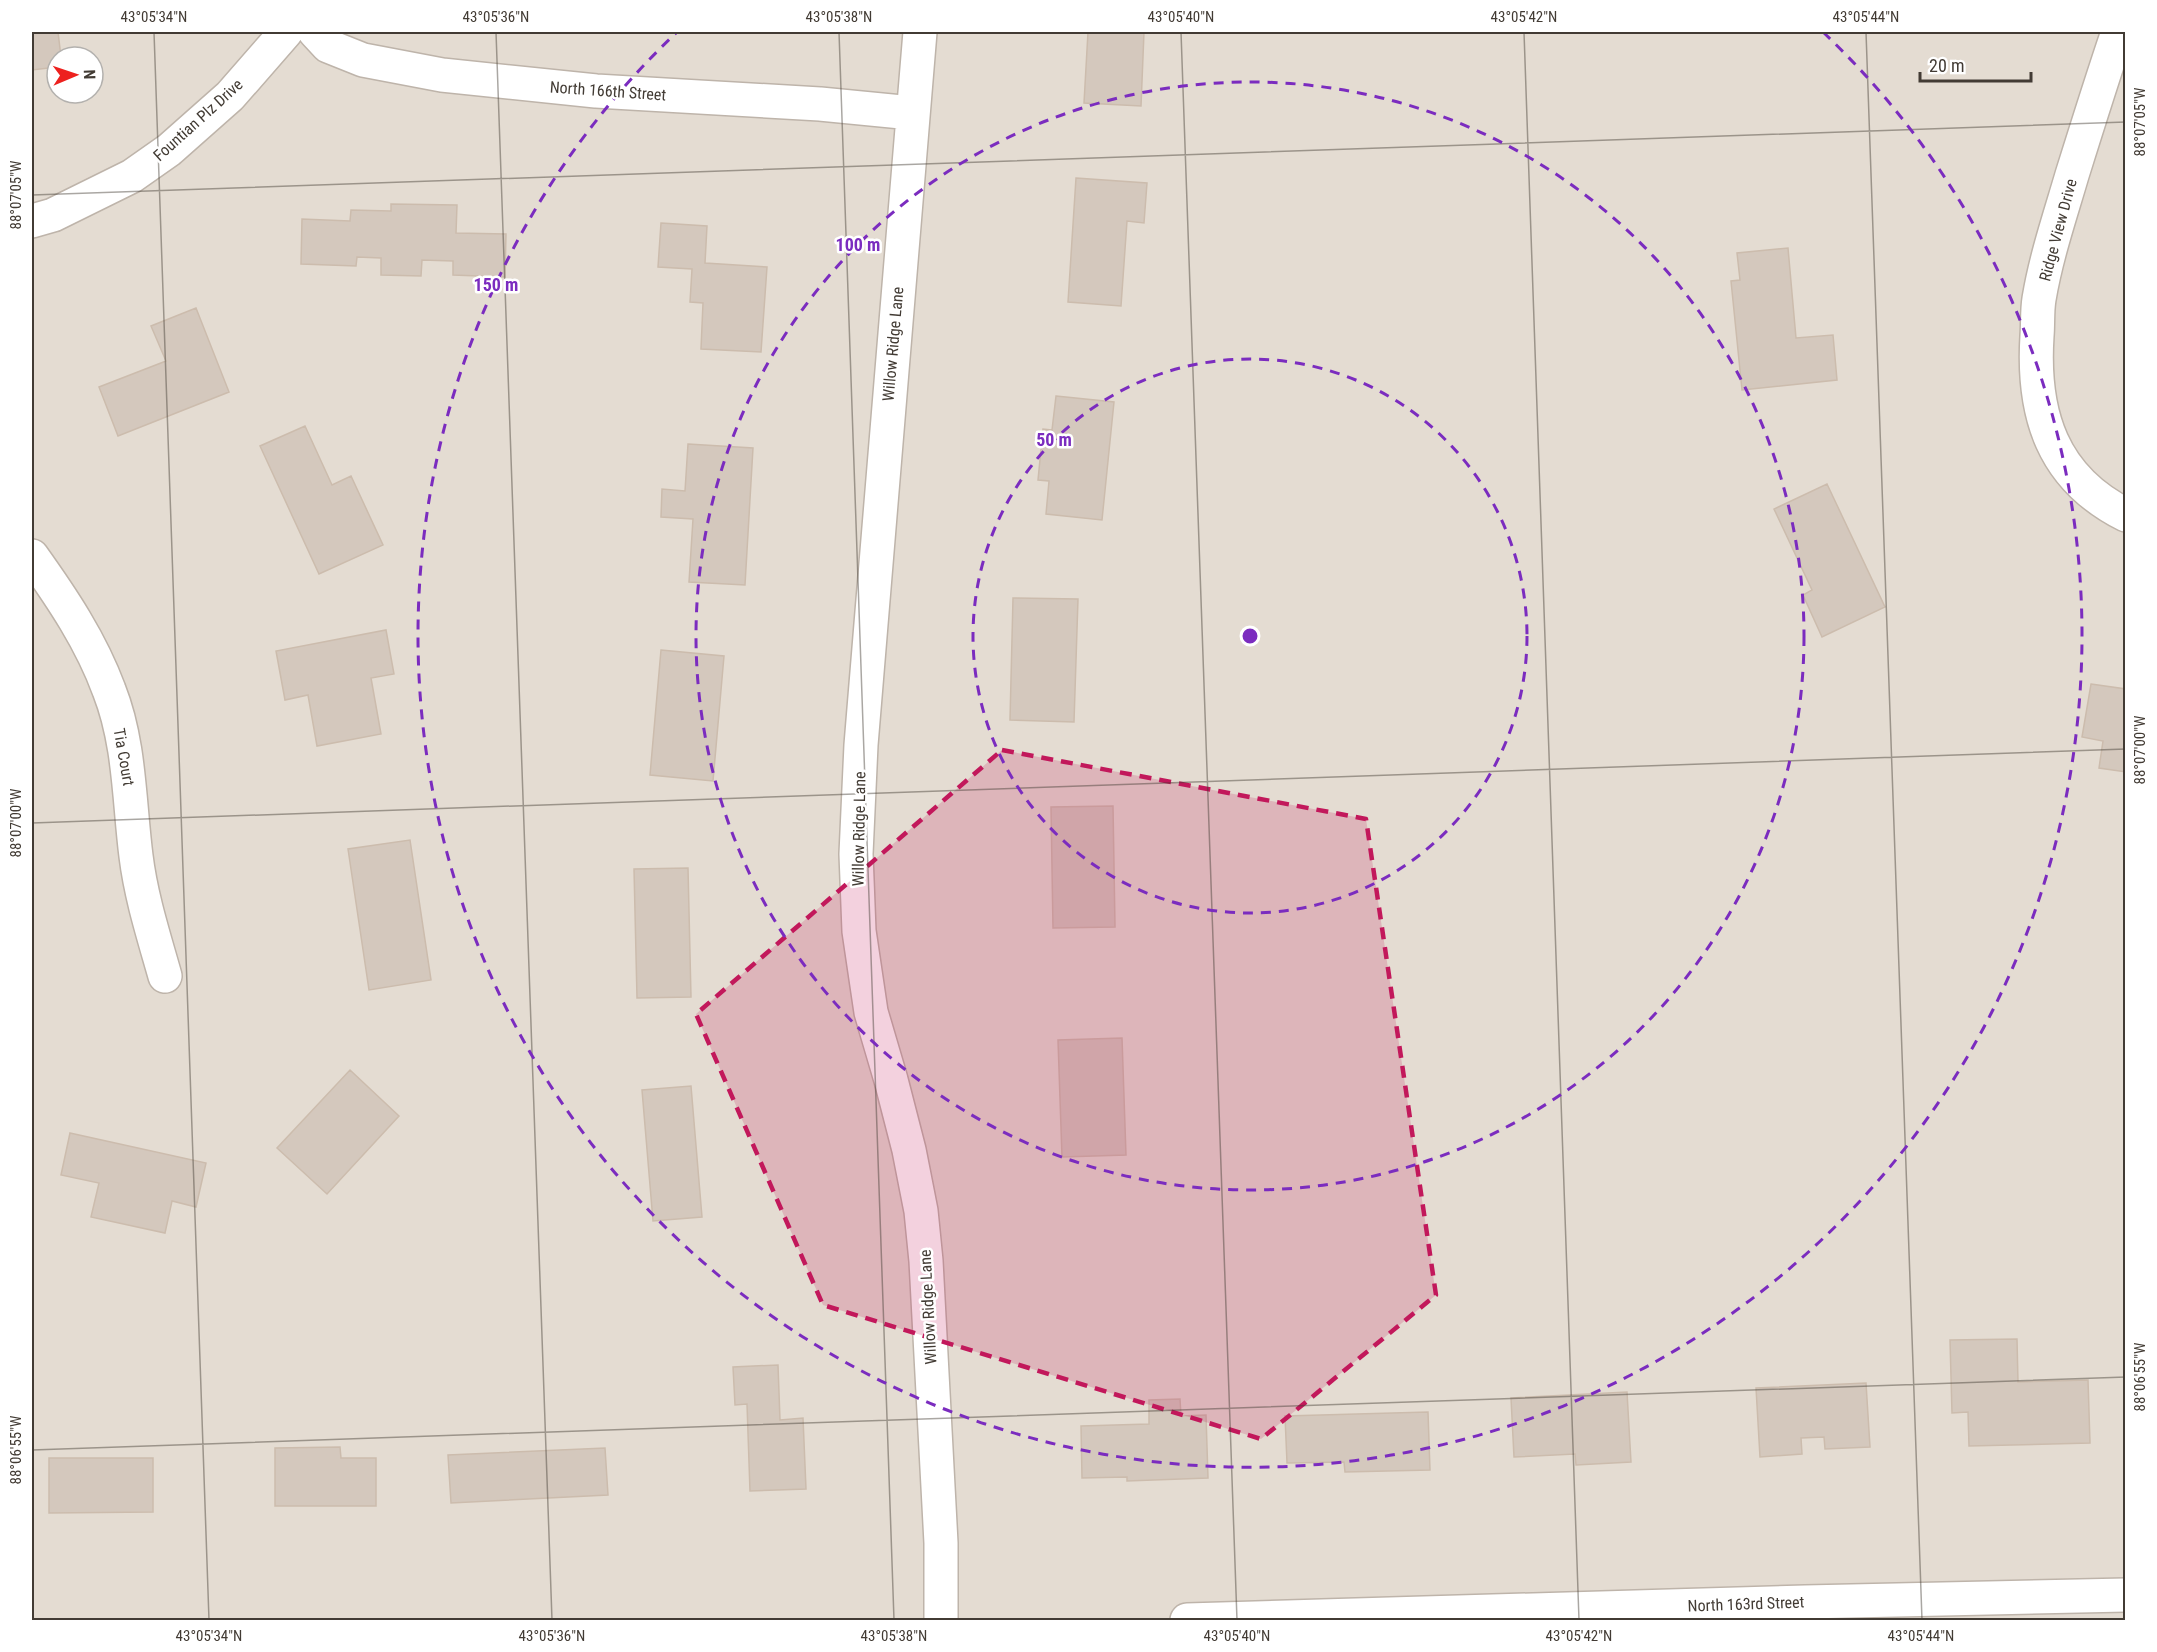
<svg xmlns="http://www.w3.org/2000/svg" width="2157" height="1652" font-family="'Roboto Condensed',sans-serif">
	<rect width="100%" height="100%" fill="#f1ebe3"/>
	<path fill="#e4dcd2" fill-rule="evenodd" d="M32 32H2125V1620H32ZM57 57H93V93H57Z"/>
	<path fill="#d4c8bd" stroke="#ccbcad" stroke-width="1.5" d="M32 32H58L61 57H57V67L32 70Z
		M1088 32H1144L1141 106 1084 103Z
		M1076 178 1147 183 1144 223 1127 221 1121 306 1068 302Z
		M391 204 457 205 456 233 506 234 505 277 453 275V261L422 260 421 276 381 275V258L357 257 356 266 301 264 302 219 350 221 351 210 391 211Z
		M661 223 707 226 705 263 767 267 761 352 701 349 703 303 690 302 692 269 658 267Z
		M1788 248 1796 338 1833 335 1837 380 1742 390 1731 281 1740 280 1737 253Z
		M196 308 229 392 118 436 99 387 166 361 151 326Z
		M1056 396 1114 402 1102 520 1046 514 1049 481 1038 480 1043 429 1052 430Z
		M305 426 332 485 351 476 383 545 319 574 260 446Z
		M688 444 753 448 745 585 689 582 693 519 661 517 662 489 685 491Z
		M1827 484 1885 607 1822 637 1803 595 1812 590 1774 509Z
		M1013 598 1078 599 1074 722 1010 720Z
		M386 630 394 674 371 678 381 734 317 746 308 695 285 700 276 651Z
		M661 650 724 656 713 781 650 775Z
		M2091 684 2126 689V772L2099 768 2103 741 2082 737Z
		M1113 806 1115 927 1053 928 1051 807Z
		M410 840 431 980 369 990 348 849Z
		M688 868 691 997 637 998 634 869Z
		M1122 1038 1126 1155 1062 1157 1058 1040Z
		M350 1070 399 1116 327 1194 277 1148Z
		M691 1086 702 1217 653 1221 642 1090Z
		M70 1133 206 1163 196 1207 172 1201 165 1233 91 1217 99 1183 61 1175Z
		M2017 1339 2018 1382 2088 1380 2090 1443 1969 1446 1968 1412 1952 1413 1950 1340Z
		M778 1365 780 1420 803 1418 806 1489 750 1491 747 1404 735 1405 733 1367Z
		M1866 1383 1870 1447 1825 1449 1824 1437 1801 1438 1802 1454 1760 1457 1756 1388Z
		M1627 1392 1631 1462 1576 1465 1575 1454 1514 1457 1511 1398Z
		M1180 1399 1181 1416 1206 1415 1208 1478 1127 1481V1477L1082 1478 1081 1426 1149 1424V1400Z
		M1428 1412 1430 1470 1345 1472 1344 1462 1287 1463 1285 1416Z
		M340 1447 341 1458H376V1506H275V1448Z
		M605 1448 608 1495 451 1503 448 1455Z
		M49 1458H153V1512L49 1513Z"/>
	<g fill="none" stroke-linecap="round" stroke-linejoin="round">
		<g stroke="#beb4aa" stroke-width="36">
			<path id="minor" d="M315 32 328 46 363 60 442 75 596 91 820 104 912 113
				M920 32 861 745 856 854 859 931 871 1012 891 1080 909 1150 921 1211 926 1261 941 1543V1620
				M2118 32C2102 79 2087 127 2072 175 2060 216 2046 257 2039 299 2037 311 2038 324 2037 336 2032 414 2052 478 2126 515
				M32 221 53 215 132 176 169 150 230 96 286 32
				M32 556C62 598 91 641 109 690 130 743 129 801 136 856 141 897 154 937 165 976
				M1187 1620 1805 1602 2126 1595"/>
		</g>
		<use href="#minor" stroke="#fff" stroke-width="33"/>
	</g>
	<path fill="#c2185b" fill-opacity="0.2" stroke="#c2185b" stroke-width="4.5" stroke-dasharray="12 8" stroke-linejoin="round" d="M1002 750 1366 819 1436 1295 1261 1439 823 1305 696 1014Z"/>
	<path fill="none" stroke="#423b34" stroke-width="1.5" stroke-opacity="0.45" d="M154 32 209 1620M496 32 552 1620M839 32 894 1620M1181 32 1237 1620M1524 32 1579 1620M1866 32 1922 1620M32 195 2126 122M32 823 2126 749M32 1450 2126 1377"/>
	<g fill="none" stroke="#7b2cbf" stroke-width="3" stroke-dasharray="10 8">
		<circle cx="1250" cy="636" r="277"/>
		<circle cx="1250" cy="636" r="554"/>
		<path d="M1823 32A832 832 0 1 1 677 32"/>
	</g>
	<g text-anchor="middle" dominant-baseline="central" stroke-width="5" stroke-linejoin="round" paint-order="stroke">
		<g font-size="16" fill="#423b34" stroke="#fff">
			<text transform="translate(608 91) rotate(4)">North 166th Street</text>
			<text transform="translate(198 120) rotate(-42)">Fountian Plz Drive</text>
			<text transform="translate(2058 230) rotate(-75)">Ridge View Drive</text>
			<text transform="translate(893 344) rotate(-85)">Willow Ridge Lane</text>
			<text transform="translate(124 757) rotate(80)">Tia Court</text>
			<text transform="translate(859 829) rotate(-89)">Willow Ridge Lane</text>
			<text transform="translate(928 1307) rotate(-93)">Willow Ridge Lane</text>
			<text transform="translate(1746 1604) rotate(-2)">North 163rd Street</text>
		</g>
	</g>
	<circle cx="1250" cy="636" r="9" fill="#7b2cbf" stroke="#fff" stroke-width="3"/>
	<g font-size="18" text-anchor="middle" font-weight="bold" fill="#7b2cbf" stroke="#fff" stroke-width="5" stroke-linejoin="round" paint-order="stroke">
		<text x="858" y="251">100 m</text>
		<text x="496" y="291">150 m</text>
		<text x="1054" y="446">50 m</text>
	</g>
	<rect width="2157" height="1652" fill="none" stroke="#ffffff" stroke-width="66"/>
	<g transform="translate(75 75) rotate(88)"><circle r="28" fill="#ffffff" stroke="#b3b1ae" stroke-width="1.5"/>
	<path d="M0-4.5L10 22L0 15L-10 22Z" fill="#ed211e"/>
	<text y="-9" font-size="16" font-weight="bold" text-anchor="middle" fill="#423b34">N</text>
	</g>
	<path d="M1920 72v9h111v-9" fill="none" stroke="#423b34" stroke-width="3"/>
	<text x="1929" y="72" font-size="18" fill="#423b34" stroke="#ffffff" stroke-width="4.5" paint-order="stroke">20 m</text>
	<rect x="33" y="33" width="2091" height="1586" fill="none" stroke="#423b34" stroke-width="2"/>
	<g font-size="15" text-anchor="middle" fill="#423b34">
		<text x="154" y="22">43°05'34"N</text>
		<text x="496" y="22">43°05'36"N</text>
		<text x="839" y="22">43°05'38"N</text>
		<text x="1181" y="22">43°05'40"N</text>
		<text x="1524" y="22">43°05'42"N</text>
		<text x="1866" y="22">43°05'44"N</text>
		<text transform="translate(2140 122) rotate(-90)" y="5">88°07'05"W</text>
		<text transform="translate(16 195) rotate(-90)" y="5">88°07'05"W</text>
		<text transform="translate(2140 750) rotate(-90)" y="5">88°07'00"W</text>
		<text transform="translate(16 823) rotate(-90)" y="5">88°07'00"W</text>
		<text transform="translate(2140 1377) rotate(-90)" y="5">88°06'55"W</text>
		<text transform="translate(16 1450) rotate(-90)" y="5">88°06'55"W</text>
		<text x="209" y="1641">43°05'34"N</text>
		<text x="552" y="1641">43°05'36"N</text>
		<text x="894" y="1641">43°05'38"N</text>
		<text x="1237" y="1641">43°05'40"N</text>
		<text x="1579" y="1641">43°05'42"N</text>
		<text x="1921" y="1641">43°05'44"N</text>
	</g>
</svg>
